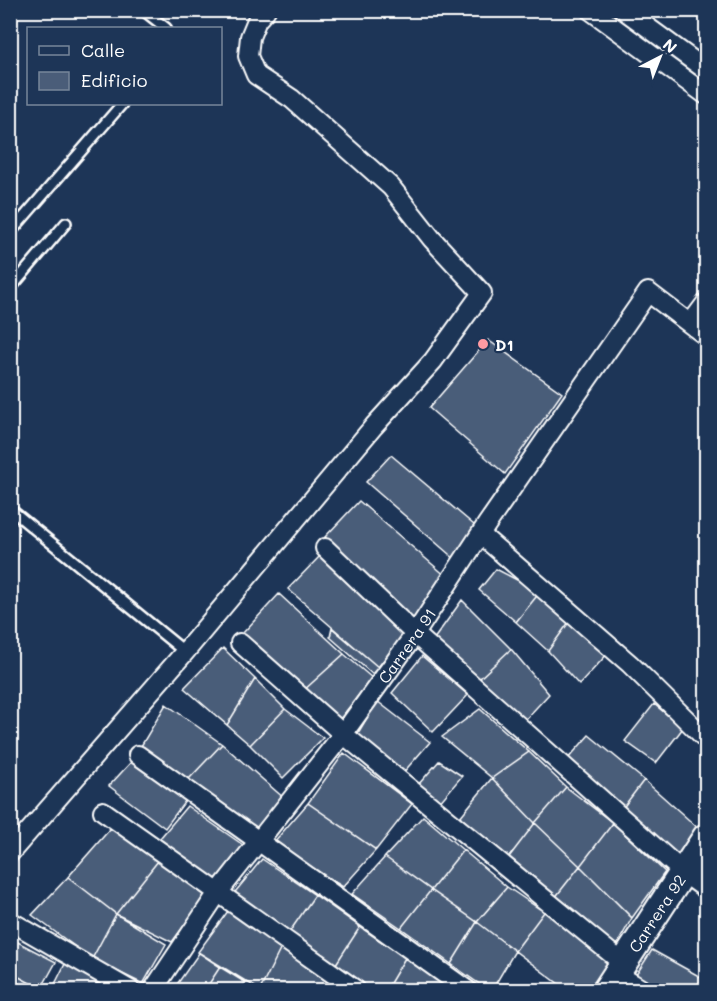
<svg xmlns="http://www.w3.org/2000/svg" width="717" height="1001" font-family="Mali,sans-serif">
	<rect width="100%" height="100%" fill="#1d3557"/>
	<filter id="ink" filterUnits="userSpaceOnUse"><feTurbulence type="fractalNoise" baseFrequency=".0167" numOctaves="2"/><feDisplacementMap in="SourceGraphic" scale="12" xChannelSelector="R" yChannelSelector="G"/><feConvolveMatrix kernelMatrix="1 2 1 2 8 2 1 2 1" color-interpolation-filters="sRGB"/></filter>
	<g filter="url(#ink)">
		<path fill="#4a5d79" stroke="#fff" stroke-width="1.5" d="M488 340 562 393 505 474 429 408Z
			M391 455 480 530 457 561 366 482Z
			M359 501 447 577 413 619 325 537Z
			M320 556 405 634 378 667 288 589Z
			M496 569 540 592 516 622 479 590Z
			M540 592 572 618 548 651 516 622Z
			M279 594 344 654 303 691 242 634Z
			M462 600 511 649 479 679 434 639Z
			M572 618 610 651 579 685 548 651Z
			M332 628 378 667 372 674 330 637Z
			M223 648 255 679 227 725 184 688Z
			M511 649 549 694 525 720 479 679Z
			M344 654 372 678 336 724 303 691Z
			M422 656 468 695 433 732 392 693Z
			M255 679 285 709 250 745 227 725Z
			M377 701 430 742 402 774 355 738Z
			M166 704 222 744 188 780 141 746Z
			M654 704 683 728 656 763 625 741Z
			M285 709 323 738 283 778 250 745Z
			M480 709 529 752 492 778 442 737Z
			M589 735 644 780 622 809 566 761Z
			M222 744 285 799 256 833 188 780Z
			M529 752 566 787 535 823 492 778Z
			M344 753 412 804 376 850 308 803Z
			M132 761 186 800 165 828 109 786Z
			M439 761 462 776 439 803 418 785Z
			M492 778 535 823 509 857 460 817Z
			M644 780 698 828 676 859 622 809Z
			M566 787 613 823 580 866 535 823Z
			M308 803 376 850 343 887 273 843Z
			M187 806 246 847 211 885 156 843Z
			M423 816 463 850 431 890 385 857Z
			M535 823 580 866 554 899 509 857Z
			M613 823 665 872 632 918 580 866Z
			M111 828 158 861 116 914 68 877Z
			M463 850 507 887 477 922 431 890Z
			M385 857 431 890 401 928 352 894Z
			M262 859 315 895 288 934 231 897Z
			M158 861 206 896 172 942 116 914Z
			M580 866 632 918 614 950 554 899Z
			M68 877 116 914 92 959 32 915Z
			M507 887 544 912 515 951 477 922Z
			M431 890 477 922 451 964 401 928Z
			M315 895 360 927 334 967 288 934Z
			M228 911 282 946 260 990 198 952Z
			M544 912 612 959 593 990H567L515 951Z
			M116 914 166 944 143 984 92 959Z
			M477 922 515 951 492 990H488L451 964Z
			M360 927 405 958 386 990H367L334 967Z
			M10 938 56 962 41 989 10 972Z
			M282 946 339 984 335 990H260Z
			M652 950 706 980V990H653L634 978Z
			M199 953 220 967 205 990H173Z
			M405 958 446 986 443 990H386Z
			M66 962 99 980 94 990H52Z
			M220 967 246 983 241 990H205Z
			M10 972 41 989V990H10Z"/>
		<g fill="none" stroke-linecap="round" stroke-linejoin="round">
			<g stroke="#fff" stroke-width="14">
				<path id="lane" d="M143 10 166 28
					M10 233 122 104
					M10 289 66 223
					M10 509 185 652"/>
			</g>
			<g stroke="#fff" stroke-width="22">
				<g id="street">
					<path d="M590 10 706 95"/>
					<path d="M624 10 706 70"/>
					<path d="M691 323 706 303"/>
					<path d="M481 535 630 664 706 739"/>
					<path d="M325 548 415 634 684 873 706 889"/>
					<path d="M240 643 343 734 624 964"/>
					<path d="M138 755 467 990"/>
					<path d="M103 811 356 990"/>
					<path d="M10 853 185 652 374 426 433 361 482 293 432 239 391 187 292 99 256 75 248 56 250 37 257 20 266 10"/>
					<path d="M10 921 130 990"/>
					<path d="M617 974 643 990"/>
					<path id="s1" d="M153 990 217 894 343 734 415 634 487 524 648 292 706 336"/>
				</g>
			</g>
			<g stroke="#fff" stroke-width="30">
				<g id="secondary">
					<path id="s2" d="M606 990 706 837"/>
				</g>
			</g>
			<use href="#lane" stroke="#1d3557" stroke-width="9"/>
			<use href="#street" stroke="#1d3557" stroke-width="18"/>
			<use href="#secondary" stroke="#1d3557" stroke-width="26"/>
		</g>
	</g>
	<circle fill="#ff9aa2" stroke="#1d3557" stroke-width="2" cx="483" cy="344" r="6"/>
	<g text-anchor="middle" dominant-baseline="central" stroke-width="4.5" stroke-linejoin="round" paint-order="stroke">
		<g font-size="16" font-weight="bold" fill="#fff" stroke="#1d3557" text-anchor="start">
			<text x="495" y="344">D1</text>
		</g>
		<g font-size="16" fill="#fff" stroke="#1d3557">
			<text stroke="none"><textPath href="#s1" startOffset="428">Carrera 91</textPath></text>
			<text stroke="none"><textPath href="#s2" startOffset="92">Carrera 92</textPath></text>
		</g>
	</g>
	<rect width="717" height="1001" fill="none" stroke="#1d3557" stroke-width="36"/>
	<rect x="18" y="18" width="681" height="965" fill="none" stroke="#fff" stroke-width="2" filter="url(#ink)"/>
	<rect x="27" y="27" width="195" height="78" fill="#1d3557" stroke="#77869a" stroke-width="1.5"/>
	<rect x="39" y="46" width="30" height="9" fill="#1d3557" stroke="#77869a" stroke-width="1.5"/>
	<text x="81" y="57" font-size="18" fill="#ffffff">Calle</text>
	<rect x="39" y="72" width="30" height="18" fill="#4a5d79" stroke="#77869a" stroke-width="1.5"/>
	<text x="81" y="87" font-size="18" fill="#ffffff">Edificio</text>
	<g transform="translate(660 57) rotate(42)" stroke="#1d3557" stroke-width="4.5" paint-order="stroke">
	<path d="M0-4.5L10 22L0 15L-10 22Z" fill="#ffffff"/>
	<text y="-9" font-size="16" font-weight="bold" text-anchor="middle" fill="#ffffff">N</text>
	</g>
</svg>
